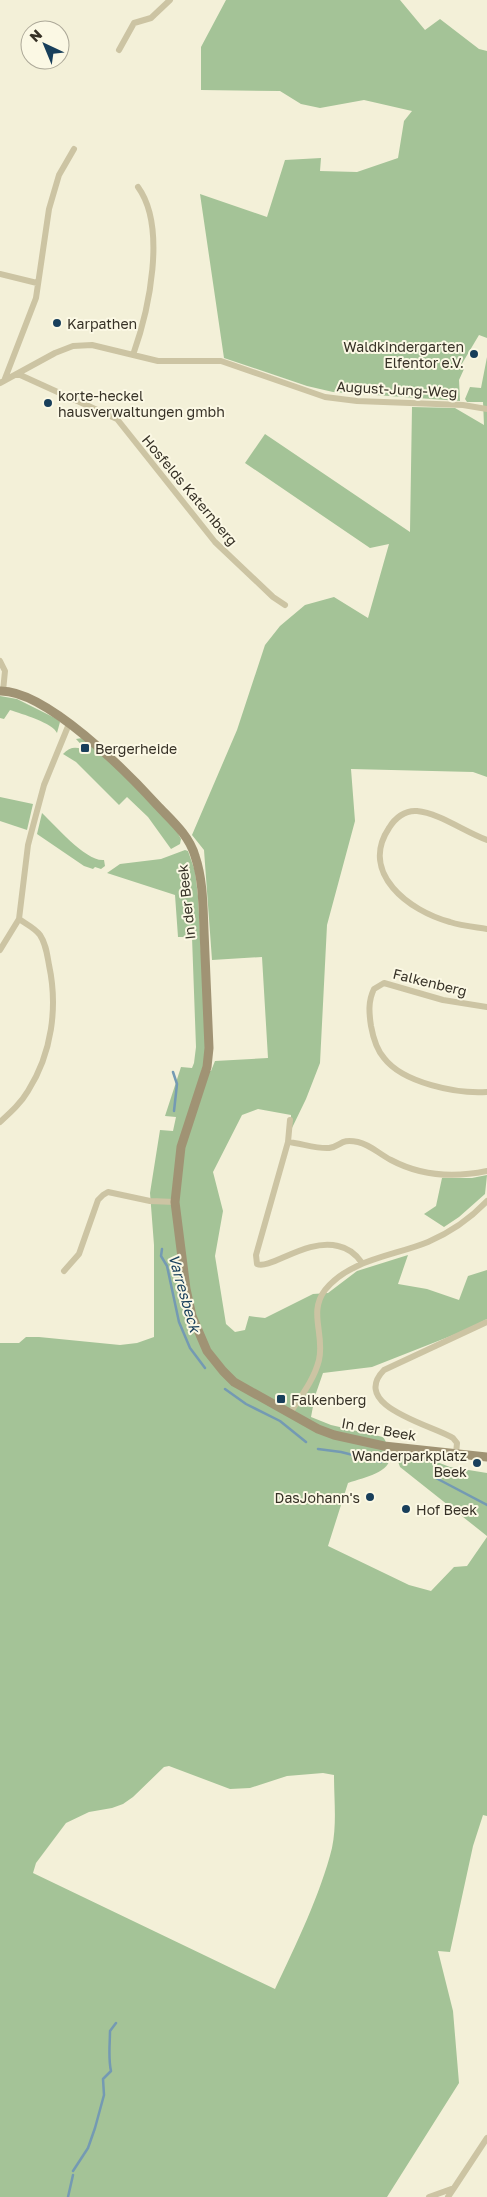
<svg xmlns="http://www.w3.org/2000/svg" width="487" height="2197" font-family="'Golos Text',sans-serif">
	<rect width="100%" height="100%" fill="#f3f0d8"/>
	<path fill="#a4c397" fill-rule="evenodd" d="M226 0H400L425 30 440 19 479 49 487 51V338L479 335 460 367 464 369 459 380 460 401 333 392 307 386 224 358 200 194 267 217 285 160 321 158 320 171 357 172 398 158 404 121 412 111 364 100 320 108 301 104 280 91 201 90V47Z
		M487 357V777L473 772 351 769 355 821 327 925 320 1063 306 1099 291 1130V1115L258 1109 242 1115 213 1172 223 1211 215 1256 226 1324 235 1332 245 1330 249 1316 265 1318 313 1294 328 1293 357 1271 408 1255 398 1284 427 1289 459 1300 468 1276 487 1270V1319L466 1330 372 1367 323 1373 315 1396 311 1417 331 1425 383 1437C405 1470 372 1475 348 1483L328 1546 409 1585 431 1591 454 1567 467 1566 487 1537V1816L483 1815 473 1846 450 1952 438 1951 453 2011 459 2083 387 2197H0V1343H19L26 1337H39L120 1345 137 1343 154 1337V1245L150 1193 160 1130 173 1131 176 1117 165 1116 181 1067 192 1068 194 1063 196 1047 192 937H178L175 895 107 873 120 864 161 859 185 850 188 851 195 871 198 896 206 1045 204 1069H201L211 1071 215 1061 268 1058 262 957 212 960 204 850 192 835 237 730 265 645 280 626 305 605 334 597 368 618 389 544 370 548 245 463 265 434 410 532 412 407 455 408 484 425 483 402H467L465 399 470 387 481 388ZM169 1766 230 1789 250 1788 287 1776 323 1773 334 1775C334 1799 337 1824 332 1848 321 1893 295 1947 275 1989L33 1873 36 1863 66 1823 89 1812 112 1808 123 1804 133 1797 164 1767Z
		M0 696 17 699 57 719 60 722 57 733C53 723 22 714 10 710L4 719 0 718Z
		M82 738 111 762 176 830 181 839 180 844 171 849 148 817 127 797 119 805 76 762 63 754C71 745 79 747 88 752L76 739Z
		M0 797 33 804 27 830 0 821Z
		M42 813C55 825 86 862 104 860L105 866 101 869 95 867 93 869 84 866 37 834Z
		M487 1175 485 1194 459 1217 444 1227 424 1214 436 1206 442 1178H472Z
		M399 1454 424 1457 450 1467 487 1473V1536L400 1467 396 1456Z"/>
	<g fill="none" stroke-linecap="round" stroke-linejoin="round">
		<path stroke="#749ab3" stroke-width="2.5" d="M173 1072 177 1084 174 1111
			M162 1249 161 1256 167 1266 179 1322 190 1348 205 1368
			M225 1389 246 1404 280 1421 306 1442
			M318 1449 341 1452 381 1462
			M434 1477 487 1505
			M73 2171 88 2148 95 2128 104 2095 103 2079 111 2071C108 2058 110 2044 110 2031L116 2023
			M68 2197 73 2175"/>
		<path stroke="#ccc4a3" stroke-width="6" d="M119 50 134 23 151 18 170 0
			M0 274 37 283
			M133 355C149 310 167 227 138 187
			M18 374 117 419 215 542 273 597 285 605
			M4 381 36 298 49 209 59 175 74 149
			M0 383 55 353 73 346 92 345 158 361H221L325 397 357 401 463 405 487 409
			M0 661 5 671 3 691
			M487 840C465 832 439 813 417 811 405 810 395 818 389 828 359 873 409 911 450 922 462 926 475 927 487 929
			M0 950 19 919 28 845 33 826 44 785 69 724
			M487 1007 443 1000 384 983 374 989C368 1001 369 1013 371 1026 373 1037 377 1050 384 1058 403 1083 457 1094 487 1092
			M290 1120 288 1142 256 1255 257 1264C270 1270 307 1238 338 1246 348 1248 356 1254 362 1263
			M0 1122C11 1112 21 1103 28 1091 52 1053 58 1007 49 965 47 954 46 944 40 935 35 928 26 924 19 919
			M288 1142C300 1143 317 1149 329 1148 342 1146 340 1138 358 1142 371 1145 379 1154 391 1160 421 1176 454 1178 487 1171
			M64 1271 79 1254 98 1200 103 1195 108 1192 150 1201 175 1202
			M290 1413C301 1396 314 1380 319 1360 325 1335 308 1312 325 1290 350 1259 394 1256 428 1242 451 1232 470 1219 487 1201
			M456 1454 457 1443 453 1438C432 1425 349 1406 384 1370L487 1322
			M429 2197 454 2188 487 2138
			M448 2197 454 2188"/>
		<path stroke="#a09374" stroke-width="9" d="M0 691C46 690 127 772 157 805 171 820 189 835 195 856 203 879 203 906 204 931 206 970 207 1009 209 1048L207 1067 181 1147 175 1202 186 1289 192 1316 207 1351 223 1371 234 1382 318 1429 334 1435 384 1446 487 1457"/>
	</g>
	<g fill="#183f5b" stroke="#fbf8e4" stroke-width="2">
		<circle cx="57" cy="323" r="5"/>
		<circle cx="474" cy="354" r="5"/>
		<circle cx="48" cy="403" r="5"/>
		<rect x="80" y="743" width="10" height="10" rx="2.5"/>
		<rect x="276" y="1394" width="10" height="10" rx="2.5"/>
		<circle cx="477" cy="1463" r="5"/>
		<circle cx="370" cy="1497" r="5"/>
		<circle cx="406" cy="1509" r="5"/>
	</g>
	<g text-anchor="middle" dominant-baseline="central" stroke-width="4" stroke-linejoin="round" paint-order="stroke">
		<g font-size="14" fill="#363126" stroke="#fbf8e4" text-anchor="start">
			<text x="67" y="323">Karpathen</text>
			<text x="464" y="346" text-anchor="end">Waldkindergarten<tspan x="464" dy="16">Elfentor e.V.</tspan></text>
			<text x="58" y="395">korte-heckel<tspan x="58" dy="16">hausverwaltungen gmbh</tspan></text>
			<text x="95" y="748">Bergerheide</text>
			<text x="291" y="1399">Falkenberg</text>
			<text x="467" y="1455" text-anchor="end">Wanderparkplatz<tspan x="467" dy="16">Beek</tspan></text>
			<text x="360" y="1497" text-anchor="end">DasJohann's</text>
			<text x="416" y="1509">Hof Beek</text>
		</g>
		<g font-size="14" fill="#363126" stroke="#fbf8e4">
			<text transform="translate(397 389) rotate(3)">August-Jung-Weg</text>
			<text transform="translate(190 490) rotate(50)">Hosfelds Katernberg</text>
			<text transform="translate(186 902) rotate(-96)">In der Beek</text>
			<text transform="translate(430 982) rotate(14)">Falkenberg</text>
			<text transform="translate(379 1429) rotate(10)">In der Beek</text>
		</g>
		<g font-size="15" font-style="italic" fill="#183f5b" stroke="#fbf8e4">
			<text transform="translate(185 1293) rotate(74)">Varresbeck</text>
		</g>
	</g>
	<g transform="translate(45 45) rotate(316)"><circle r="24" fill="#fbf8e4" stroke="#aca898"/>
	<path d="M0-4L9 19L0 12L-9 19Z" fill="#183f5b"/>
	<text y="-8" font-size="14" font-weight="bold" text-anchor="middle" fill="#363126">N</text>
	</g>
</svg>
